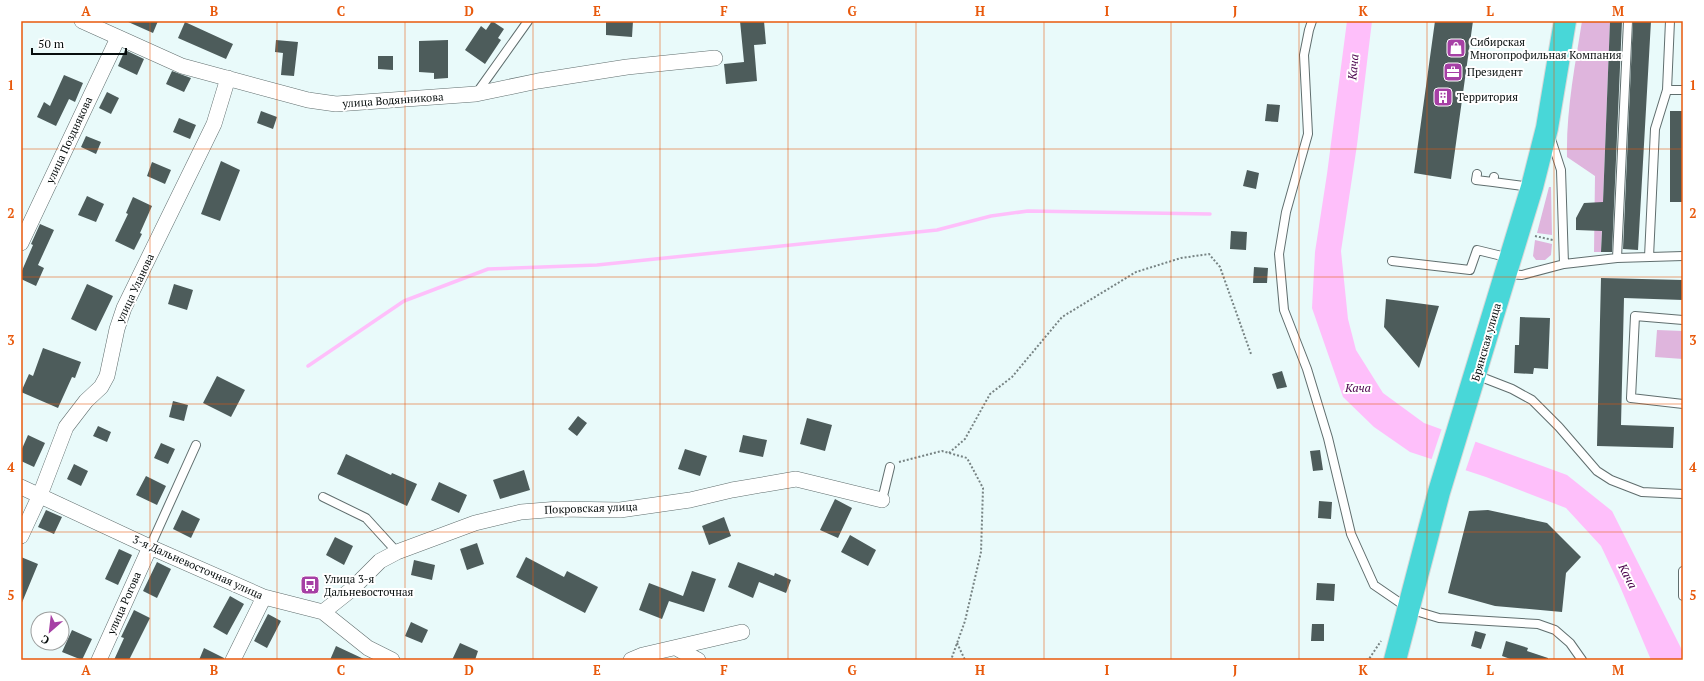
<svg xmlns="http://www.w3.org/2000/svg" width="1704" height="681" font-family="'PT Serif',serif">
	<rect width="100%" height="100%" fill="#e9fafa"/>
	<path fill="#dfb5dd" d="M1582 21H1610L1601 252H1594L1595 176 1567 157C1566 111 1575 66 1582 21Z
		M1549 187H1551L1552 235 1537 233Z
		M1535 240 1552 244 1551 255 1545 260H1536L1533 256Z
		M1657 330 1683 331V359L1655 357Z"/>
	<path fill="#febffa" d="M1347 21H1372L1357 145 1341 251 1348 319 1356 350 1383 393 1424 423 1567 475 1612 511 1683 652V660H1651L1619 584 1601 546 1566 508 1486 477 1410 452 1374 427 1343 397 1312 308 1315 252 1327 174Z"/>
	<path fill="#e9fafa" d="M1442 428 1476 440 1465 472 1431 461Z"/>
	<g fill="none" stroke-linecap="round" stroke-linejoin="round">
		<path stroke="#febffa" stroke-width="3.5" d="M308 366 404 301 488 269 597 265 937 230 991 216 1028 211 1210 214"/>
	</g>
	<path fill="#4d5c5b" d="M126 21H158L153 33Z
		M492 21 504 29 498 38 501 40 485 64 465 50 481 26 486 30Z
		M606 21H633L632 37 606 35Z
		M740 21H764L766 44 754 45 757 81 726 84 724 64 744 62Z
		M1435 21H1473L1451 179 1414 173Z
		M1610 21H1622L1612 252H1601L1602 231 1576 230V218L1584 203 1603 202Z
		M1633 21H1651L1638 250 1623 249Z
		M185 22 233 44 226 59 178 38Z
		M276 40 298 42 294 76 281 75 283 53 275 52Z
		M448 40V78L434 79V73L419 72V41Z
		M125 50 144 59 137 75 118 66Z
		M378 56H393V70L378 69Z
		M172 71 191 78 184 92 166 84Z
		M64 75 83 83 75 102 69 99 56 126 37 117 44 102 50 106Z
		M107 92 119 98 111 114 99 108Z
		M1267 104 1280 105 1278 122 1265 121Z
		M261 111 277 117 273 129 257 123Z
		M1670 111H1683V202H1670Z
		M179 118 196 125 190 139 173 132Z
		M86 136 101 142 96 154 81 147Z
		M221 161 240 170 220 221 201 214Z
		M152 162 171 170 165 184 147 176Z
		M1247 170 1259 173 1256 189 1243 186Z
		M87 196 104 204 96 222 78 215Z
		M133 197 152 206 140 233 142 234 134 250 115 241 128 214 126 213Z
		M40 224 54 230 38 265 44 268 36 286 21 279V273L33 245 31 244Z
		M1231 231 1247 232 1246 250 1230 249Z
		M1254 267 1268 268 1267 283H1253Z
		M1601 278 1683 280V300L1624 298 1621 425 1674 427 1673 448 1597 446Z
		M87 284 113 296 96 331 71 319Z
		M174 284 193 290 187 310 168 304Z
		M1386 299 1439 306 1419 368 1384 327Z
		M1520 317 1550 318 1548 369 1534 368 1533 374 1514 373 1515 345H1519Z
		M43 348 81 362 75 378 72 377 58 408 21 392 29 374 33 376Z
		M1282 371 1287 387 1277 389 1272 374Z
		M217 376 245 390 231 417 203 403Z
		M173 401 188 405 184 421 169 417Z
		M578 416 587 423 577 436 568 429Z
		M807 418 832 425 825 451 800 444Z
		M98 426 111 432 107 442 93 436Z
		M28 435 45 443 34 467 21 461V451Z
		M743 435 767 440 763 457 739 452Z
		M161 443 175 449 168 464 154 458Z
		M685 449 707 456 700 476 678 469Z
		M1320 450 1323 470 1313 471 1310 451Z
		M346 454 391 475 392 473 417 484 407 506 337 474Z
		M74 464 88 471 81 486 67 479Z
		M524 470 530 490 500 499 493 480Z
		M146 476 166 486 157 505 136 495Z
		M439 482 467 495 459 513 431 500Z
		M835 499 852 508 838 538 820 530Z
		M1319 501 1332 502 1331 519 1318 518Z
		M46 510 62 517 54 534 38 527Z
		M182 510 200 519 191 538 173 529Z
		M1488 510 1547 523 1581 557 1566 573 1562 612 1495 606 1448 593 1469 511Z
		M724 517 731 536 709 545 702 526Z
		M850 535 876 550 868 566 841 552Z
		M335 537 353 546 344 565 326 555Z
		M477 543 484 564 467 570 460 549Z
		M119 549 132 555 118 585 105 579Z
		M21 557 38 564 21 605Z
		M526 557 564 577 567 571 598 587 585 613 516 577Z
		M414 560 435 565 432 580 411 575Z
		M157 562 171 569 157 598 143 591Z
		M738 562 774 576 775 573 791 580 786 593 759 582 753 598 728 587Z
		M692 571 716 579 704 612 669 601 662 619 639 610 649 583 683 596Z
		M1317 583 1335 584 1334 601 1316 600Z
		M230 596 244 604 227 635 213 627Z
		M134 610 150 618 129 660H114L124 638 121 637Z
		M268 614 281 621 267 648 254 641Z
		M411 622 428 630 422 643 405 636Z
		M1312 624H1324V641H1311Z
		M72 630 92 639 82 660 62 652Z
		M1475 631 1486 634 1481 649 1471 646Z
		M1506 641 1528 648 1527 651 1548 658V660H1513L1502 656Z
		M460 643 478 651 475 660H452Z
		M336 646 366 660H330Z
		M204 648 224 658V660H199Z"/>
	<g fill="none" stroke-linecap="round" stroke-linejoin="round">
		<g stroke="#606e6e" stroke-width="10">
			<path id="lane" d="M1312 21 1309 30 1304 55 1308 134 1286 212 1279 254 1284 310 1307 369 1328 438 1351 534 1374 585 1409 609 1439 618 1538 624 1555 630 1570 643 1582 660
				M1667 90 1670 21
				M476 94 528 21
				M1550 136 1561 170 1564 264
				M1477 174 1476 180 1493 182
				M1494 177 1493 182 1531 187
				M1649 257 1655 129 1667 90H1683
				M1617 258 1628 21
				M1392 261 1470 270 1477 250 1510 258
				M1506 274 1522 275 1564 264 1617 258 1683 256
				M1683 320 1635 316 1631 398 1683 404
				M1476 375 1512 389 1532 400 1559 427 1597 471 1611 480 1642 492 1683 494
				M323 497 366 518 397 552
				M882 500 890 467
				M150 547 196 445
				M1683 571V596"/>
		</g>
		<g stroke="#606e6e" stroke-width="16">
			<path id="street" d="M82 21 182 66 308 100 336 104 476 94 538 81 627 67 715 58
				M21 243 118 38
				M21 487 150 547 264 597 323 612 368 648 392 660
				M21 536 40 495 66 427 86 401 101 387 107 376 117 329 124 308 214 124 228 78
				M323 612 352 589 380 561 397 552 475 523 521 512 559 509 620 510 690 500 732 490 796 479 882 500
				M676 648 698 660
				M99 660 150 547
				M233 660 264 597
				M631 660 643 655 742 632"/>
		</g>
		<g stroke="#d7d8d8" stroke-width="24">
			<path id="highway" d="M1395 660 1439 492 1532 187 1547 128 1565 21"/>
		</g>
		<path stroke="#778383" stroke-width="2" stroke-dasharray="2 2" stroke-linecap="butt" d="M1535 236 1553 240
			M949 453 965 439 990 394 1012 377 1062 317 1136 272 1181 258 1209 254 1220 267 1251 354
			M899 462 942 451 967 458 983 488 981 552 965 621 951 660
			M957 643 965 660
			M1366 660 1369 659 1381 641"/>
		<use href="#lane" stroke="#fff" stroke-width="8"/>
		<use href="#street" stroke="#fff" stroke-width="15"/>
		<use href="#highway" stroke="#48d7d8" stroke-width="22"/>
	</g>
	<path fill="none" stroke="#e8590c" stroke-width="1" stroke-opacity="0.55" d="M150 21V660M277 21V660M405 21V660M533 21V660M660 21V660M788 21V660M916 21V660M1044 21V660M1171 21V660M1299 21V660M1427 21V660M1554 21V660M21 149H1683M21 277H1683M21 404H1683M21 532H1683"/>
	<defs>
		<g id="shop-square" transform="scale(1)"><rect x="-9" y="-9" width="18" height="18" rx="4" fill="#a640a5" stroke="#fff"/><path d="M-5-2.5h2.3a2.7 3.5 0 0 1 5.4 0H5L5.5 6h-11ZM-1.5-2.5h3a1.5 2.3 0 0 0-3 0Z" fill="#fff"/></g>
		<g id="office-square" transform="scale(1)"><rect x="-9" y="-9" width="18" height="18" rx="4" fill="#a640a5" stroke="#fff"/><path d="M-6-3h4V-5.5h4V-3h4V5H-6ZM-1-4.5V-3h2v-1.5ZM-6 0V1H6V0Z" fill="#fff"/></g>
		<g id="building-square" transform="scale(1)"><rect x="-9" y="-9" width="18" height="18" rx="4" fill="#a640a5" stroke="#fff"/><path d="M-4-6H4V6H1V3H-1V6H-4ZM-2.5-4.3h1.7v1.8h-1.7ZM.8-4.3h1.7v1.8H.8ZM-2.5-1h1.7V.8h-1.7ZM.8-1h1.7V.8H.8Z" fill="#fff"/></g>
		<g id="bus-square" transform="scale(1)"><rect x="-9" y="-9" width="18" height="18" rx="4" fill="#a640a5" stroke="#fff"/><path d="M-5-6H5V4H4V6H2V4H-2V6H-4V4H-5ZM-3.5-4V0h7V-4ZM-3.5 1.2v1.5H-2V1.2ZM2 1.2v1.5H3.5V1.2Z" fill="#fff"/></g>
	</defs>
	<g fill-rule="evenodd">
		<use href="#shop-square" x="1456" y="48"/>
		<use href="#office-square" x="1453" y="72"/>
		<use href="#building-square" x="1443" y="97"/>
		<use href="#bus-square" x="310" y="585"/>
	</g>
	<g text-anchor="middle" dominant-baseline="central" stroke-width="4" stroke-linejoin="round" paint-order="stroke">
		<g font-size="11" fill="#070d0d" stroke="#fff" text-anchor="start">
			<text x="1470" y="42">Сибирская<tspan x="1470" dy="13">Многопрофильная Компания</tspan></text>
			<text x="1467" y="72">Президент</text>
			<text x="1457" y="97">Территория</text>
			<text x="324" y="579">Улица 3-я<tspan x="324" dy="13">Дальневосточная</tspan></text>
		</g>
		<g font-size="11" fill="#070d0d" stroke="#fff">
			<text transform="translate(393 100) rotate(-4)">улица Водянникова</text>
			<text transform="translate(69 140) rotate(-65)">улица Позднякова</text>
			<text transform="translate(135 288) rotate(-65)">улица Уланова</text>
			<text transform="translate(1486 342) rotate(-74)">Брянская улица</text>
			<text transform="translate(591 508) rotate(-2)">Покровская улица</text>
			<text transform="translate(198 567) rotate(24)">3-я Дальневосточная улица</text>
			<text transform="translate(124 603) rotate(-66)">улица Рогова</text>
		</g>
		<g font-size="12" font-style="italic" fill="#49004a" stroke="#fff">
			<text transform="translate(1353 67) rotate(-85)">Кача</text>
			<text x="1358" y="387">Кача</text>
			<text transform="translate(1628 576) rotate(62)">Кача</text>
		</g>
	</g>
	<rect width="1704" height="681" fill="none" stroke="#ffffff" stroke-width="44"/>
	<g transform="translate(50 631) rotate(208)"><circle r="19" fill="#ffffff" stroke="#9c9e9e"/>
	<path d="M0-3L7 15L0 10L-7 15Z" fill="#a640a5"/>
	<text y="-6" font-size="11" font-weight="bold" text-anchor="middle" fill="#070d0d">С</text>
	</g>
	<path d="M32 48v6h94v-6" fill="none" stroke="#070d0d" stroke-width="2"/>
	<text x="38" y="48" font-size="12" fill="#070d0d" stroke="#ffffff" stroke-width="3" paint-order="stroke">50 m</text>
	<rect x="22" y="22" width="1660" height="637" fill="none" stroke="#e8590c" stroke-width="1.5"/>
	<g font-size="13" text-anchor="middle" font-weight="bold" fill="#e8590c">
		<text x="86" y="16">A</text>
		<text x="214" y="16">B</text>
		<text x="341" y="16">C</text>
		<text x="469" y="16">D</text>
		<text x="597" y="16">E</text>
		<text x="724" y="16">F</text>
		<text x="852" y="16">G</text>
		<text x="980" y="16">H</text>
		<text x="1107" y="16">I</text>
		<text x="1235" y="16">J</text>
		<text x="1363" y="16">K</text>
		<text x="1490" y="16">L</text>
		<text x="1618" y="16">M</text>
		<text x="11" y="90">1</text>
		<text x="1693" y="90">1</text>
		<text x="11" y="218">2</text>
		<text x="1693" y="218">2</text>
		<text x="11" y="345">3</text>
		<text x="1693" y="345">3</text>
		<text x="11" y="472">4</text>
		<text x="1693" y="472">4</text>
		<text x="11" y="600">5</text>
		<text x="1693" y="600">5</text>
		<text x="86" y="675">A</text>
		<text x="214" y="675">B</text>
		<text x="341" y="675">C</text>
		<text x="469" y="675">D</text>
		<text x="597" y="675">E</text>
		<text x="724" y="675">F</text>
		<text x="852" y="675">G</text>
		<text x="980" y="675">H</text>
		<text x="1107" y="675">I</text>
		<text x="1235" y="675">J</text>
		<text x="1363" y="675">K</text>
		<text x="1490" y="675">L</text>
		<text x="1618" y="675">M</text>
	</g>
</svg>
